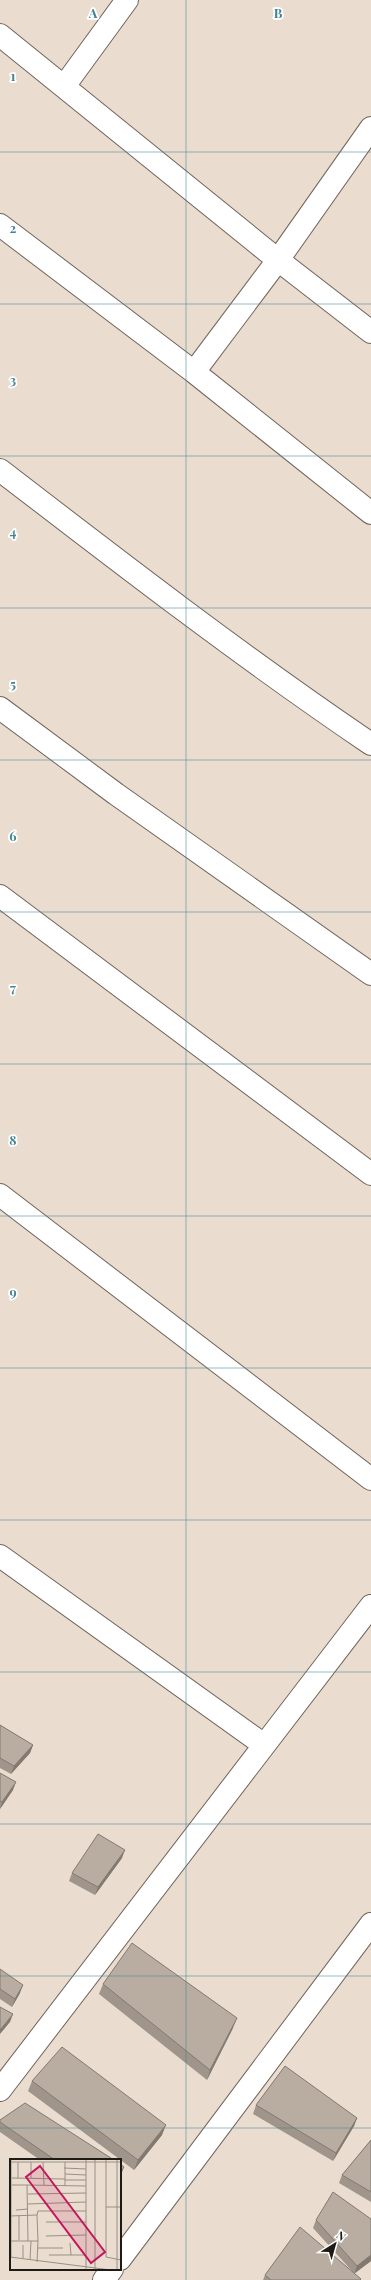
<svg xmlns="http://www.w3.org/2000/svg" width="371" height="2280" font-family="'Playfair Display',serif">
	<rect width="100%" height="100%" fill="#eaddd0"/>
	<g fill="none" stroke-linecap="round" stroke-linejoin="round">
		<g stroke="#70655a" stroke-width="24">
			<path id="minor" d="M0 35 278 260 371 332
				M65 85 127 0
				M0 225 194 372 371 513
				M194 372 278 260 371 128
				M0 470C122 564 244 658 371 744
				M0 708 116 794 371 974
				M0 896 371 1174
				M0 1195 371 1479
				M0 1556 264 1745
				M0 2090 371 1606
				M120 2259 371 1924
				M104 2280 112 2269"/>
		</g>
		<use href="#minor" stroke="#fff" stroke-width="22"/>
	</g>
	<path fill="#9f958a" d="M0 1725 33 1745 30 1753 11 1774 0 1768Z
		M0 1773 13 1790 0 1809Z
		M122 1858 95 1895 69 1881 72 1873Z
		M0 1969 20 1993 12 2007 0 1999Z
		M103 1984 233 2028 207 2080 99 1994Z
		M32 2081 162 2135 134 2170 28 2091Z
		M256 2105 357 2118 354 2126 333 2161 253 2114Z
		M0 2120 114 2160H40L0 2132Z
		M371 2140V2202L339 2183 342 2175Z
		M371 2219V2261L354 2273 361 2280H263L265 2275 352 2271 313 2228 316 2220Z"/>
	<path fill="#827971" d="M33 1745 30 1753 11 1774 14 1766Z
		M16 1782 13 1790 0 1809 2 1802Z
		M125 1850 122 1858 95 1895 98 1887Z
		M23 1985 20 1993 12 2007 15 1999Z
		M13 2014 10 2022 0 2034V2030Z
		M237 2018 233 2028 207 2080 210 2070Z
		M357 2118 354 2126 333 2161 336 2153Z
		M166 2125 162 2135 134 2170 138 2160Z
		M124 2167 121 2175 120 2177V2173Z
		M371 2255V2261L354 2274 357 2266Z"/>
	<path fill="#b9ada1" stroke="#827971" d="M0 1725 33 1745 14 1766 0 1758Z
		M0 1773 16 1782 2 1802 0 1801Z
		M98 1834 125 1850 98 1887 72 1873Z
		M132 1943 237 2018 210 2070 103 1984Z
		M0 1969 23 1985 15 1999 0 1989Z
		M0 2007 13 2014 0 2030Z
		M62 2047 166 2125 138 2160 32 2081Z
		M285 2066 357 2118 336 2153 256 2105Z
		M25 2103 114 2160H55L0 2122V2120Z
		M371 2140V2192L342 2175Z
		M120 2164 124 2167 120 2173Z
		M333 2192 371 2219V2255L357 2266 316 2220Z
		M300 2227 361 2279 360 2280H271L265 2275Z"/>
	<path fill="none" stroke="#428395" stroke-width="1" stroke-opacity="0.55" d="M186 0V2280M0 152H371M0 304H371M0 456H371M0 608H371M0 760H371M0 912H371M0 1064H371M0 1216H371M0 1368H371M0 1520H371M0 1672H371M0 1824H371M0 1976H371M0 2128H371"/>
	<g transform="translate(10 2159)">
		<rect width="111" height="111" fill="#eaddd0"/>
		<path fill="none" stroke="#988f85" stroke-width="1" d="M96 0V98L111 101M107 0V111M1 3H111M8 3V19M21 3V19M33 3 34 26M55 3V27M54 9 76 10M55 15 76 16M2 19 55 20M55 21H76M2 26H17L18 82M17 26 76 27M18 35 76 34M18 45 76 43M96 48H111M6 51 18 50M9 56V81M27 56 28 52H76M0 57 27 56 28 82M36 63H76M36 77 76 76M1 82H28L27 103M60 84 61 96M13 86V99M28 89H53M39 96H75M0 98 101 111M1 98V0M20 101 21 82M76 111V0M85 111V0"/>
		<path fill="#c2185b" fill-opacity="0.15" stroke="#c2185b" stroke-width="2" d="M30 7 95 93 81 104 16 18Z"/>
		<rect width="111" height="111" fill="none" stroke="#1e1a15" stroke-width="2"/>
	</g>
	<g font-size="13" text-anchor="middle" font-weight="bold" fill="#428395" stroke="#fff" stroke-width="3.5" stroke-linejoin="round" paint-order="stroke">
		<text x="93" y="18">A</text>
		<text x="278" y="18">B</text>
		<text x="13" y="81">1</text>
		<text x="13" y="233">2</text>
		<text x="13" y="385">3</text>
		<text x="13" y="537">4</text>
		<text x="13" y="689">5</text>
		<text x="13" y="841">6</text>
		<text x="13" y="993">7</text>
		<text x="13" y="1145">8</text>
		<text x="13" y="1297">9</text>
	</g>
	<g transform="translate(335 2244) rotate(37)" stroke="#ffffff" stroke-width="3" paint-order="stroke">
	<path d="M0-3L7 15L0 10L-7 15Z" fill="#1e1a15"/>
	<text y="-6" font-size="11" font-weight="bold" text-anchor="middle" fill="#1e1a15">N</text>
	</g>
</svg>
